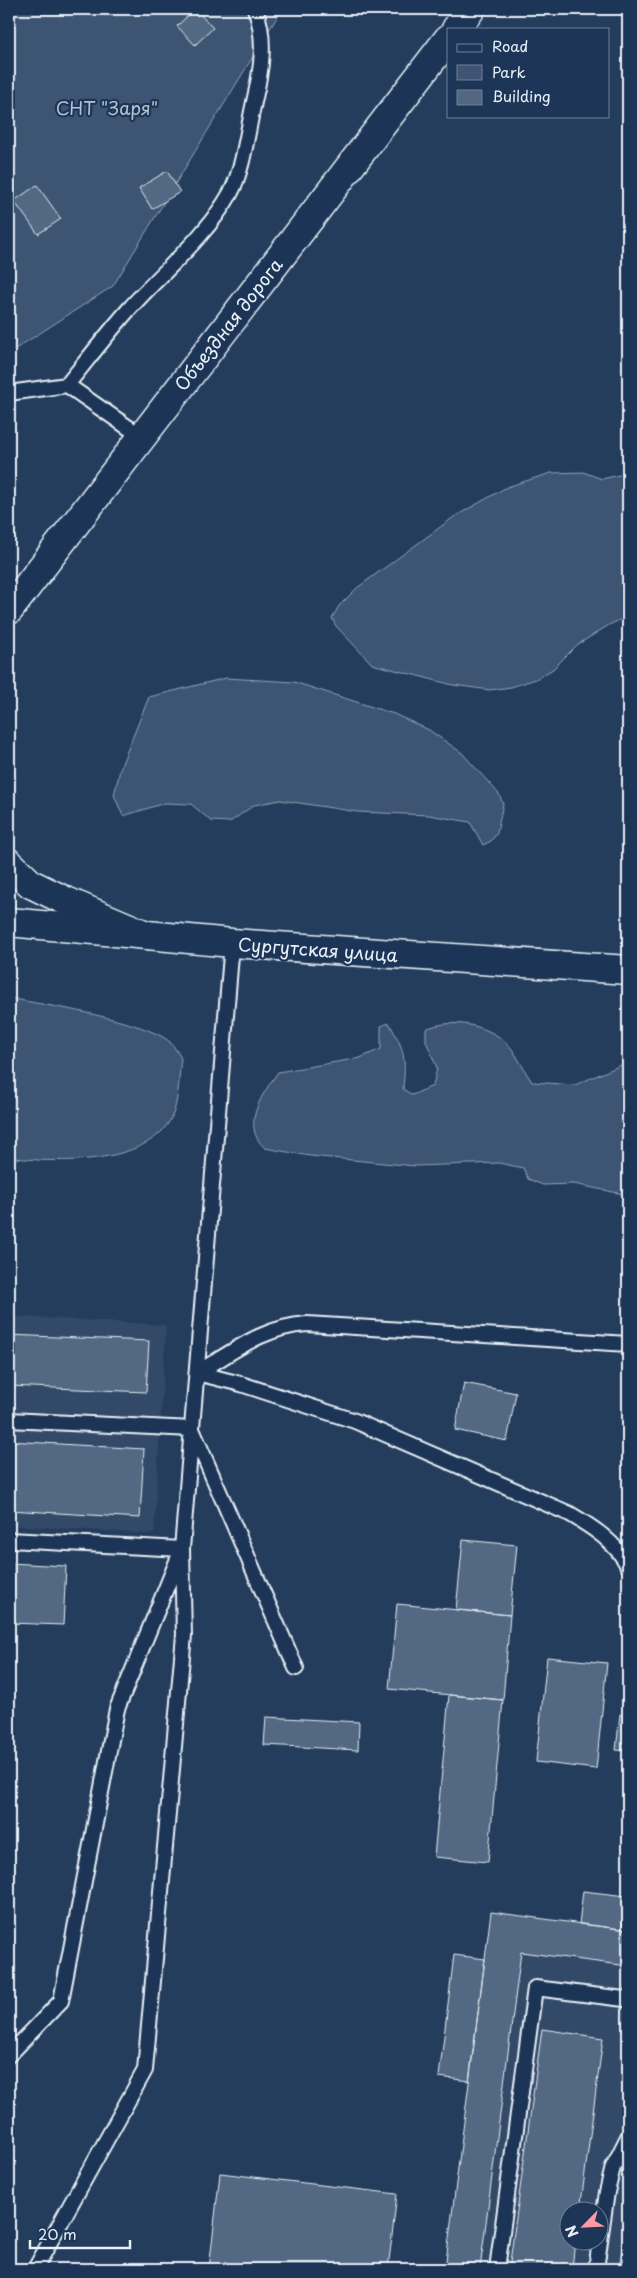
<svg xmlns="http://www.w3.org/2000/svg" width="637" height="2278" font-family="'Playpen Sans',sans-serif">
	<rect width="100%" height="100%" fill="#253d5d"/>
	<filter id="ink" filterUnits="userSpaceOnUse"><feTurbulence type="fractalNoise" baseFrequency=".02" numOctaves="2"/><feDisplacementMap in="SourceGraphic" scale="10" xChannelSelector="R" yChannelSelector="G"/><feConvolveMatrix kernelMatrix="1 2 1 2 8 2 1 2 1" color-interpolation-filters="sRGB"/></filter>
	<g filter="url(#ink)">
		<path fill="#334a68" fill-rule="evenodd" d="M9 1316 166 1325 154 1534 9 1525Z
			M491 1912 628 1930V2269H445ZM570 2210H600V2240H570Z"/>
		<path fill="#3e5472" stroke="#93a2b5" d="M9 9H282L113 286 9 353Z
			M583 472 602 479 628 473V616L609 625 577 645 553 669 536 679 511 687 490 690 453 685 372 664 336 626 332 618 339 606 357 588 454 517 507 487 551 473Z
			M226 678 294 682 394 714 429 730 462 753 499 794 503 804 497 833 491 841 483 845 470 822 429 815 358 812 280 800 254 805 230 822 211 821 191 804 165 803 123 816 114 795 121 766 149 697Z
			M9 998C44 1005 145 1020 170 1042 174 1046 178 1053 181 1058 179 1075 179 1095 174 1111 157 1166 53 1164 9 1157Z
			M389 1023C405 1050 406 1058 403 1089L412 1095 433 1086 437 1068 426 1041V1029C453 1017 493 1025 512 1049 519 1059 525 1072 532 1082L575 1085 628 1062V1195L574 1184 543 1185 528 1179 523 1168 499 1163 415 1166 310 1156 265 1148C239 1125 264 1092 278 1072L360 1058 381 1049V1026Z"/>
		<path fill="#536782" stroke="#e8f1f8" d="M195 9 213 28 195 45 177 26Z
			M167 171 180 192 152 209 139 188Z
			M37 185 61 219 38 234 14 201Z
			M9 1335 149 1341 146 1392 9 1386Z
			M464 1383 516 1393 507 1441 455 1430Z
			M9 1441 144 1449 140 1518 9 1510Z
			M463 1540 517 1545 510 1615 456 1610Z
			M9 1563 66 1566 63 1625 9 1623Z
			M397 1604 510 1615 503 1700 389 1689Z
			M547 1657 607 1663 596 1769 536 1762Z
			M449 1695 503 1700 488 1862 434 1857Z
			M620 1714 628 1715V1751L616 1750Z
			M266 1717 359 1722 358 1750 264 1745Z
			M583 1891 626 1896 622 1929 579 1924Z
			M491 1912 628 1930V1966L521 1952 480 2269H445Z
			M454 1955 485 1959 469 2081 439 2077Z
			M542 2029 603 2038 580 2210H570V2240H575L572 2269H509Z
			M220 2173 397 2194 388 2269H209Z
			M626 2220H628V2269H619Z"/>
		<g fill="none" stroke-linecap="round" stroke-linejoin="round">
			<g stroke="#e8f1f8" stroke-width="18">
				<path id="service" d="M67 385C88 359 108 333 130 308 163 271 205 238 230 194 243 172 248 128 254 102 261 72 267 39 255 9
					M9 393 67 385 142 437
					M197 1373 241 1384 355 1421 570 1514C592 1527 616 1542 628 1566
					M197 1373C234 1351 263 1327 307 1324L628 1344
					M9 1420 192 1429 296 1668
					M9 1540 182 1549 232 943
					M9 2055 61 2001 117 1709 180 1554
					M35 2269 145 2070 184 1635 182 1549
					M497 2269 535 1988 624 1999 628 1997
					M596 2269 607 2192 613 2167 628 2137"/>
			</g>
			<g stroke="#e8f1f8" stroke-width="31">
				<path id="secondary" d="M9 922 232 943 628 970"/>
			</g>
			<g stroke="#e8f1f8" stroke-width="31">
				<path id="primary" d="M456 29 471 9
					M9 610 448 39
					M9 863 31 884 66 901 146 935"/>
			</g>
			<use href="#service" stroke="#1d3557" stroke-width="14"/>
			<use href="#secondary" stroke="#1d3557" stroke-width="28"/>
			<use href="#primary" stroke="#1d3557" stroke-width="28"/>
		</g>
	</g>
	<g text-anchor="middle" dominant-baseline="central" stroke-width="4.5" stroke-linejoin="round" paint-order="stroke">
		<g font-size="18" fill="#b5c2d0" stroke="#1d3557">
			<text x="107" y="107">СНТ "Заря"</text>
		</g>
		<g font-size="18" fill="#e8f1f8" stroke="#1d3557">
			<text transform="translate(228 324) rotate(-52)">Объездная дорога</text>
			<text transform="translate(318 949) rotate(4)">Сургутская улица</text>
		</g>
	</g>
	<rect width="637" height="2278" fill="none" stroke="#1d3557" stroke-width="30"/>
	<rect x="15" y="15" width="607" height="2248" fill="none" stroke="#e8f1f8" stroke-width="2" filter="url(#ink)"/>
	<rect x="447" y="28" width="162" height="90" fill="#1d3557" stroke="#6e8097"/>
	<rect x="457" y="44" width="25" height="8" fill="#1d3557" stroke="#6e8097"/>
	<text x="492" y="52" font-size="15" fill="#e8f1f8">Road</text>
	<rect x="457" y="65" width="25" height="15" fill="#3e5472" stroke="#6e8097"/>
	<text x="492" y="78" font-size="15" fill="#e8f1f8">Park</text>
	<rect x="457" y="90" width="25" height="15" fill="#536782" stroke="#6e8097"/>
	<text x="492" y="102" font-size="15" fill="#e8f1f8">Building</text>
	<g transform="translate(584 2226) rotate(246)"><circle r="24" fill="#1d3557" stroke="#6e8097"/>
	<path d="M0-4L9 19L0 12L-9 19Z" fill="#ff9aa2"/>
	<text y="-8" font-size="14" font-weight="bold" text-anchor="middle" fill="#e8f1f8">N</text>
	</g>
	<path d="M30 2240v8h100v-8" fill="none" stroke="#e8f1f8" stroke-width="2.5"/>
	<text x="38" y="2240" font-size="15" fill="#e8f1f8" stroke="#1d3557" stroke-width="4" paint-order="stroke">20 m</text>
</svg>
